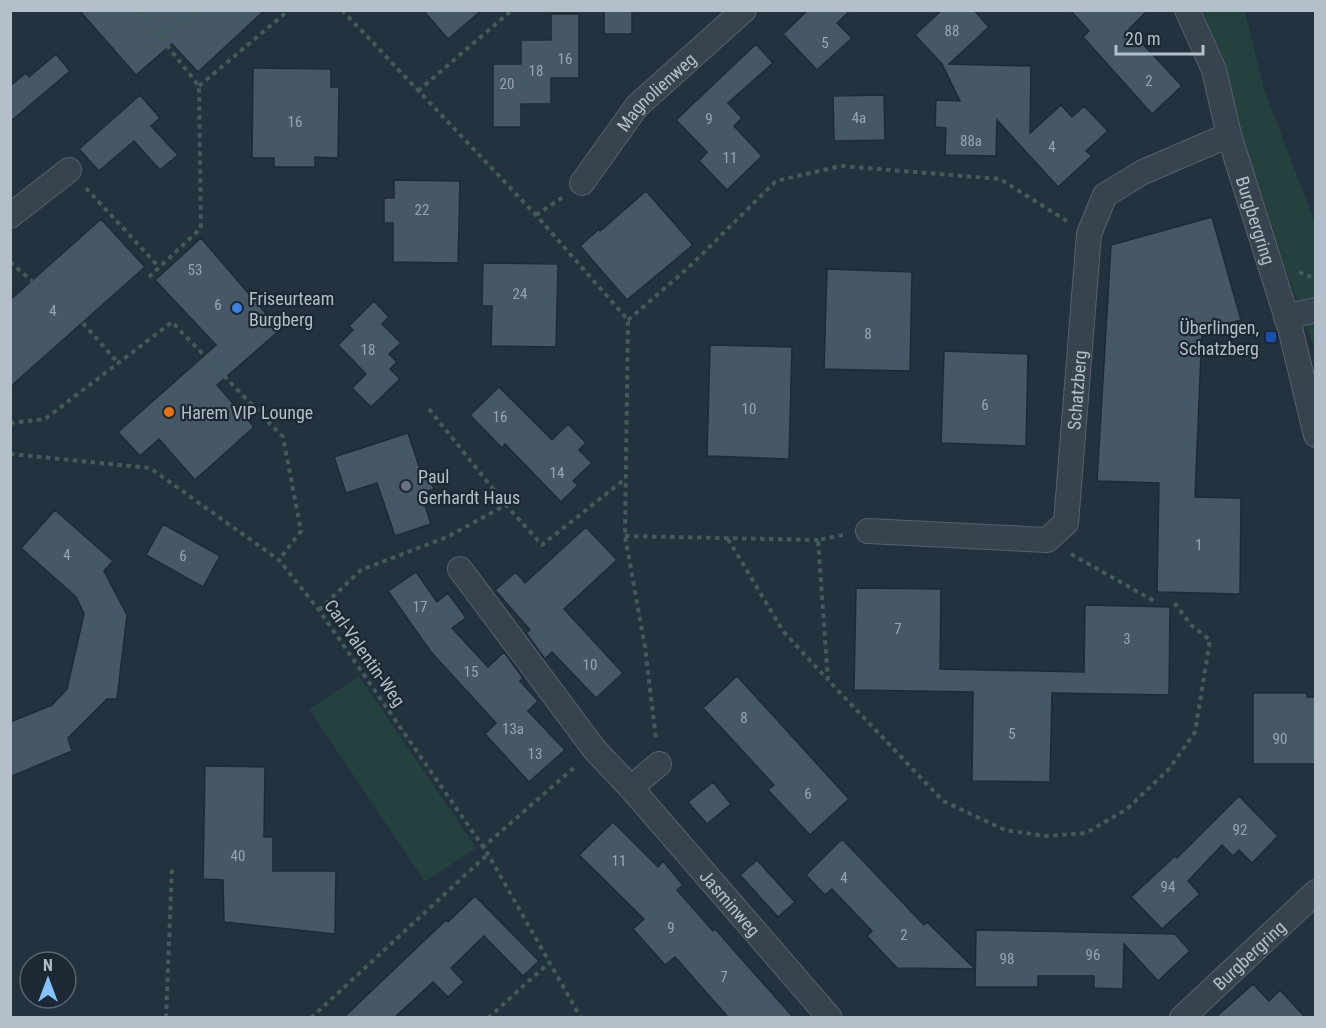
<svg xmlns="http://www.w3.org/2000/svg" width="1326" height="1028" font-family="'Roboto Condensed',sans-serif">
	<rect width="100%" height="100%" fill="#22323f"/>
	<path fill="#24403f" d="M1193 11H1245L1264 89 1315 223V350Z
		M359 676 476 848 425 882 309 709Z"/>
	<path fill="#465865" stroke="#1e2b36" stroke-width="1.5" d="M79 10H265L198 72 172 44 136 75Z
		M423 10H482L448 39Z
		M604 10H632V34H604Z
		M808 10H851L837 23 852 38 817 70 783 34Z
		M942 10H974L989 27 949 64 1031 66 1030 133 1061 105 1072 117 1084 106 1108 131 1086 151 1092 156 1058 187 997 120 996 156 945 155 946 128 935 127 936 100 960 101 942 64 915 35Z
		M1070 10H1148L1129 29 1182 86 1152 114 1083 37 1089 31Z
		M551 14H579V78H551V104H521V127H493V64H521V40H551Z
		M756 44 773 63 728 103 742 118 734 126 762 156 727 190 699 161 707 152 676 120Z
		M56 54 70 71 10 122V86L26 73 29 77Z
		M253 68 331 69V87H339L338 158 315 157V167H274V158H252Z
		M140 95 160 118 151 126 178 155 160 170 134 141 99 171 79 149Z
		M884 95 885 140 834 141 833 96Z
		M394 180 460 181 458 263 393 262V223H384V198H394Z
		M646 191 693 245 627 300 580 246 599 229 600 231Z
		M1212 217 1241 320 1202 330 1195 497 1241 498 1240 594 1157 592 1159 483 1097 481 1111 245Z
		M101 219 145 267 10 387V300Z
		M201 238 280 330 217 385 254 427 195 480 159 439 140 456 118 432 216 345 155 280Z
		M483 263 558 264 556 347 491 346 492 306H482Z
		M827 269 912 272 910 371 824 369Z
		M374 301 389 317 382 324 401 343 389 354 397 362 390 369 400 379 371 407 352 388 366 374 338 345 353 330 349 326Z
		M710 345 792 347 789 459 707 456Z
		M944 351 1028 354 1026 446 941 443Z
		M499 387 552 440 568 424 586 443 579 450 592 463 573 481 578 485 561 502 505 444 502 448 470 415Z
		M408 433 420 469 427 467 434 489 421 493 431 524 395 536 377 483 346 493 334 457Z
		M55 510 113 561 104 571 127 615 117 699H107L68 738 72 751 10 777V722L52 705 67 689 84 614 76 597 21 548Z
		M163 524 220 556 203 587 146 555Z
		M586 527 617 560 564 609 623 673 596 698 552 652 545 659 526 633 530 630 495 590 516 572 525 583Z
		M416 572 437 602 448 593 466 618 452 628 488 667 504 652 523 678 520 681 538 701 528 711 565 750 529 782 485 734 496 723 431 652 388 591Z
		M856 588 941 589 940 669 1084 672 1085 605 1170 607 1169 695 1052 693 1050 782 972 781 973 692 854 690Z
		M737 676 849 799 810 835 768 790 774 785 703 708Z
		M1253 693H1307V697H1316V764H1253Z
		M205 766 265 767 264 837H273V871H336L335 934 224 922 223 880 203 879Z
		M713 782 731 804 707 824 688 802Z
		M1239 796 1278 836 1252 863 1239 850 1233 856 1222 845 1188 881 1200 894 1162 929 1131 897 1175 856 1177 858Z
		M613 822 658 867 663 861 683 885 677 890 713 931 715 929 793 1017H728L675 957 665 965 633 929 644 919 579 855Z
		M842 839 924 925 927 922 975 969 897 968 867 936 872 931 832 889 825 895 806 875Z
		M757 860 795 902 778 917 740 875Z
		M475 896 539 961 523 976 484 936 451 968 464 982 448 997 433 982 395 1017H344L446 920 448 922Z
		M976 930 1175 934 1190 951 1158 981 1124 944 1123 989 1094 988V976H1038V987H975Z
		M1253 984 1269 1001 1280 990 1305 1017H1216Z"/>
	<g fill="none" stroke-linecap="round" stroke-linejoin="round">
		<g stroke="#55626d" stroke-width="26">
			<g id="street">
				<path id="s1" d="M1187 10 1214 70 1229 135 1290 328 1316 435"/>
				<path id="s2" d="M582 183 637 106 744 10"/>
				<path d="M10 216 69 170"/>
				<path d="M1286 317 1316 310"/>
				<path id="s3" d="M868 531 1047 540 1066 523 1089 234 1105 195 1143 172 1229 135"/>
				<path id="s4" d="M460 569 595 750 631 788 830 1018"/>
				<path d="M631 788 659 764"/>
				<path id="s5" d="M1182 1018 1316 892"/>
			</g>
		</g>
		<path stroke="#425c5b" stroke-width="4" stroke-dasharray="4.5 4.5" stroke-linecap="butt" d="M139 10 199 86 201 228 149 277
			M342 10 536 215 628 320 625 536 645 647 656 739
			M163 38 195 10
			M199 86 289 10
			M418 91 512 10
			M86 188 159 267
			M536 215 563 197
			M10 262 32 281
			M1299 272 1307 276 1316 277
			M628 320 688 268 776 181 841 166 1000 179 1067 221
			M83 323 118 363
			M429 409 506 505
			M10 423 45 419 172 322 283 437 301 531 279 560
			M10 454 150 468 279 560 319 610 488 854 581 1018
			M843 535 818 540 828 680 943 801 1005 830 1045 836 1086 833 1127 809 1169 769 1195 732 1210 640 1191 625 1173 601
			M625 536 818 540
			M728 539 783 631 827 679
			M1071 554 1154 601
			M319 610 361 570 447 537 506 505 542 545 625 479
			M482 848 576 766
			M166 1018 172 868
			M311 1018 488 854
			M488 1018 550 962"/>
		<use href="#street" stroke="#37444f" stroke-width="24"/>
	</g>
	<circle fill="#3f7fe0" stroke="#1c2934" stroke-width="2" cx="237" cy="308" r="6"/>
	<rect fill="#1a4fb4" stroke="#1c2934" stroke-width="2" x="1265" y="331" width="12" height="12" rx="3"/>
	<circle fill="#e8710a" stroke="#1c2934" stroke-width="2" cx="169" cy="412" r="6"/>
	<circle fill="#6b7280" stroke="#1c2934" stroke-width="2" cx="406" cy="486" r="6"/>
	<g text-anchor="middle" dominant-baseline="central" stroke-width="4.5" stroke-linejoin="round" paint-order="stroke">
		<g font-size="15" fill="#98a5b1">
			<text x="952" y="31">88</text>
			<text x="825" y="43">5</text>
			<text x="565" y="59">16</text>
			<text x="536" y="71">18</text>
			<text x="1149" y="81">2</text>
			<text x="507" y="84">20</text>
			<text x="859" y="118">4a</text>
			<text x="709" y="119">9</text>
			<text x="295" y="122">16</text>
			<text x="971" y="141">88a</text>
			<text x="1052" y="147">4</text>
			<text x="730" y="158">11</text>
			<text x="422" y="210">22</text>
			<text x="195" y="270">53</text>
			<text x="520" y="294">24</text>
			<text x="218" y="305">6</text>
			<text x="53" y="311">4</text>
			<text x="868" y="334">8</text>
			<text x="368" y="350">18</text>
			<text x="985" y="405">6</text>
			<text x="749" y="409">10</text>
			<text x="500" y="417">16</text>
			<text x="557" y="473">14</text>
			<text x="1199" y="545">1</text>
			<text x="67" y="555">4</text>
			<text x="183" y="556">6</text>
			<text x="420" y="607">17</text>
			<text x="898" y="629">7</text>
			<text x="1127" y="639">3</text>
			<text x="590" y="665">10</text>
			<text x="471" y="672">15</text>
			<text x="744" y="718">8</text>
			<text x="513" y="729">13a</text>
			<text x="1012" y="734">5</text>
			<text x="1280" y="739">90</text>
			<text x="535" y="754">13</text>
			<text x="808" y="794">6</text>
			<text x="1240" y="830">92</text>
			<text x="238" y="856">40</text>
			<text x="619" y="861">11</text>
			<text x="844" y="878">4</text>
			<text x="1168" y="887">94</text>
			<text x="671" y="928">9</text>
			<text x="904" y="935">2</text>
			<text x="1093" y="955">96</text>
			<text x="1007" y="959">98</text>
			<text x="724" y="977">7</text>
		</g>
		<g font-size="18" fill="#b3bfca" stroke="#1c2934">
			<text stroke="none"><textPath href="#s2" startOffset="118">Magnolienweg</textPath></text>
			<text stroke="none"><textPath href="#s1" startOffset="222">Burgbergring</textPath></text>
			<text stroke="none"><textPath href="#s3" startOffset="338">Schatzberg</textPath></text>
			<text transform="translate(365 653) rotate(55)">Carl-Valentin-Weg</text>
			<text stroke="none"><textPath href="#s4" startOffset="430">Jasminweg</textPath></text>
			<text stroke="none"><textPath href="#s5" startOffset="92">Burgbergring</textPath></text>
		</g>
		<g font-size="18" fill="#b3bfca" stroke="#1c2934" text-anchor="start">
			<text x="249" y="298">Friseurteam<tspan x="249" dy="21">Burgberg</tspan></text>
			<text x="1259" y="327" text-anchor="end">Überlingen,<tspan x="1259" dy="21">Schatzberg</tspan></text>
			<text x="181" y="412">Harem VIP Lounge</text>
			<text x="418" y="476">Paul<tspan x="418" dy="21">Gerhardt Haus</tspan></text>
		</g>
	</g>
	<rect width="1326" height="1028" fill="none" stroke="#b3bfca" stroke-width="24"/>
	<g transform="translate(48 980)"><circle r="28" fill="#1c2934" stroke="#586570" stroke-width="1.5"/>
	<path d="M0-4.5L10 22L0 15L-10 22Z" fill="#84c3fe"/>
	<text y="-9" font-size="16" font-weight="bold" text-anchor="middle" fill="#b3bfca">N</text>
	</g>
	<path d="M1116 45v9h87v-9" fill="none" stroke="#b3bfca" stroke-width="3"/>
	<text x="1125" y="45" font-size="18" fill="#b3bfca" stroke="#1c2934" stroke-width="4.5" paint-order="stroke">20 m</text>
</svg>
